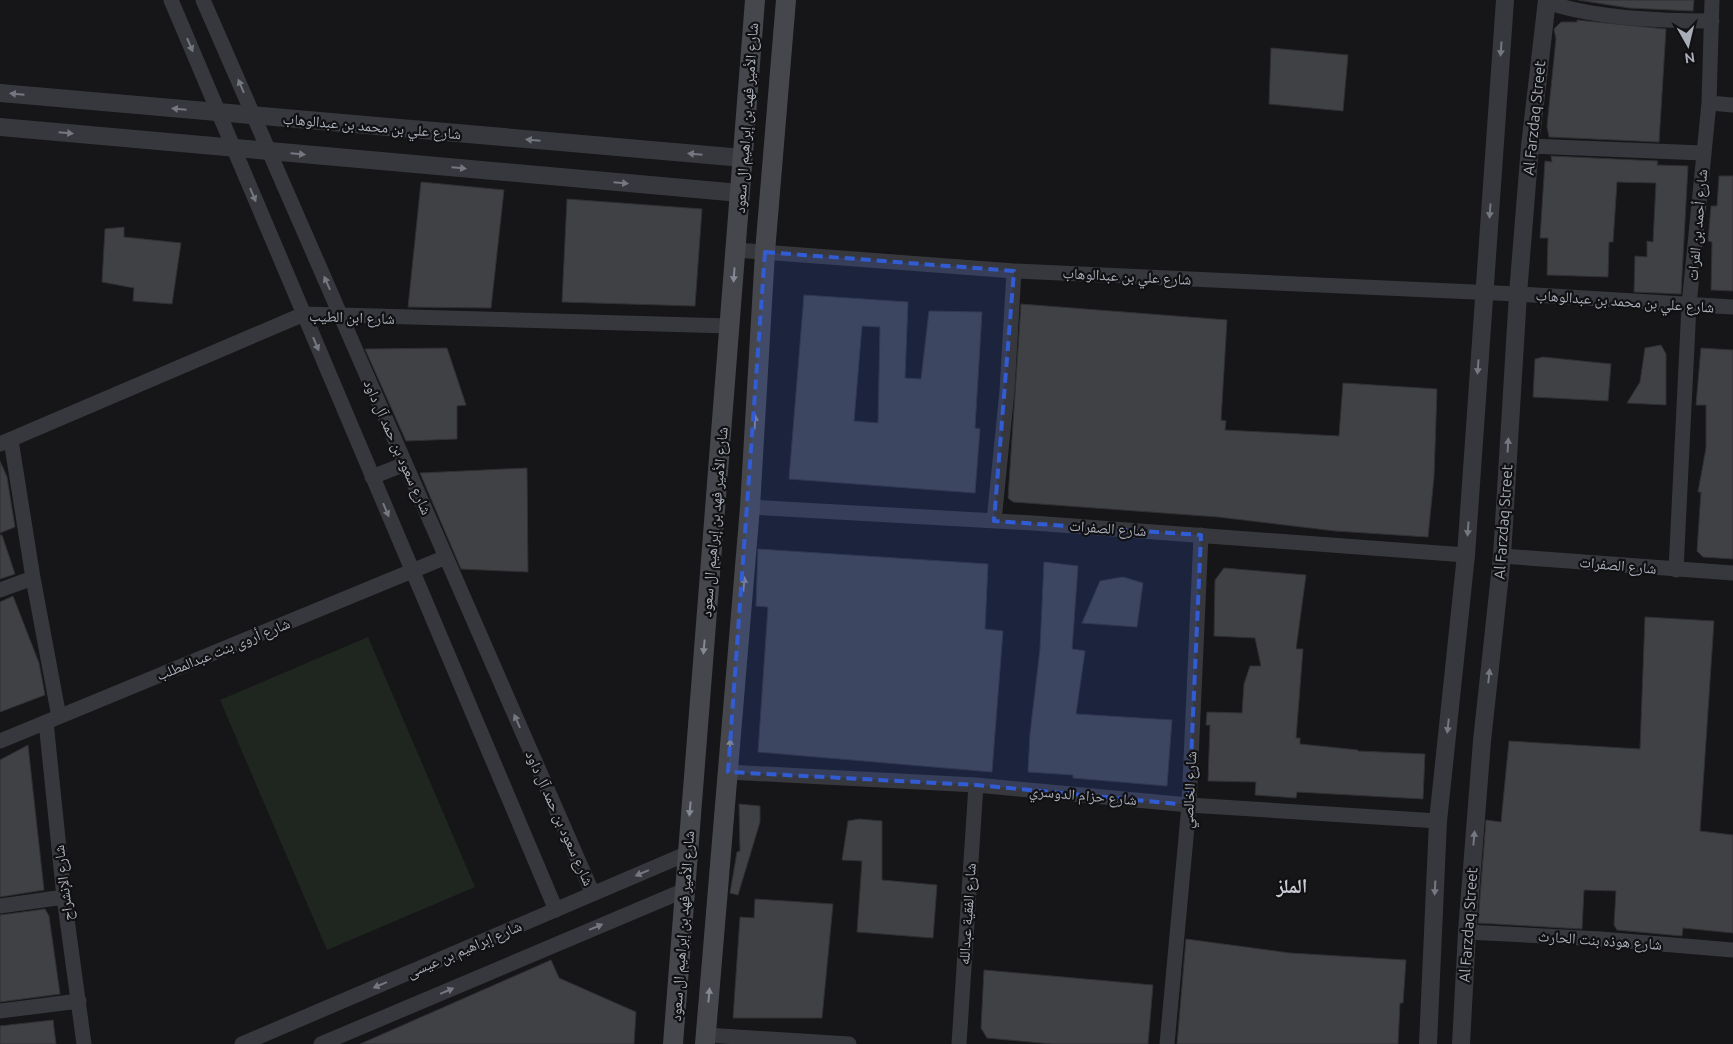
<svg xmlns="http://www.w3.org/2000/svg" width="1733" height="1044" font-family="Ubuntu,'Noto Naskh Arabic',sans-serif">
	<rect width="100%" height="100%" fill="#161618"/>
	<path fill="#1e261f" d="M368 637 475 887 327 950 220 700Z"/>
	<path fill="#404145" stroke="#303034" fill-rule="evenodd" d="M1578 0H1694L1693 11 1629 8Z
		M1577 20 1666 29 1659 142 1549 137 1547 126 1556 39 1554 29 1561 22H1577Z
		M1271 48 1348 55 1343 111 1269 104Z
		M1551 156 1658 161 1657 165 1688 166 1681 294 1634 292 1635 256 1647 257V241L1653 242 1656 183 1617 182 1613 242H1609L1608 277 1547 275 1548 238H1540L1545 161 1552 162Z
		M1719 176H1733V291L1711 290 1712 242 1708 241 1711 206H1717Z
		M421 182 504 190 491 308 408 307Z
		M567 199 702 209 695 306 562 302Z
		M124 227V237L181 243 172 304 133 301 134 288 102 282 105 229Z
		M804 295 908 302 905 378 921 379 929 311 982 312 975 428 980 429 975 493 789 479ZM862 326 880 327 878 423 854 421Z
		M1021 304 1227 320 1221 420 1226 421 1225 430 1339 436 1343 383 1437 389 1434 477 1428 537 1335 531 1218 517 1013 502 1008 498Z
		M1661 345 1666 354V405L1627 403 1640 382 1645 348Z
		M447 348 466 405 457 406V439L406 441 365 349Z
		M1701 348 1733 350V559L1703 557 1697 551 1701 492H1698L1706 448V405H1696Z
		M1543 357 1611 364 1608 401 1533 397 1535 359Z
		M0 461 7 477 15 527 0 533Z
		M527 468 528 572 461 569 420 473Z
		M0 535H2L15 574 0 579Z
		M758 549 988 564 985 629 1003 631 992 772 758 752 768 607 756 606Z
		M1044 562 1078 566 1072 649 1085 651 1076 714 1172 720 1167 786 1073 778V775L1028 772 1030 734 1040 649Z
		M1224 568 1306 575 1296 649H1303L1296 738H1300V744L1358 750V751L1425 754 1423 799 1297 792 1296 798 1255 795 1256 782 1208 781 1210 725H1206L1207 712 1242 713 1244 684 1250 666H1261L1255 638 1214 636 1215 580Z
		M1123 577 1143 583 1137 627 1082 623 1100 581Z
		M13 596 39 663 45 695 0 712V602Z
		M1645 617 1714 621 1700 831 1733 835V933L1683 928 1682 936 1617 930 1614 925 1616 891 1584 890 1582 929 1478 923 1486 820 1501 822 1509 741 1640 749Z
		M28 745 44 890 0 897V760Z
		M739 804 760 806V822L738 895 730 893 737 852 740 851Z
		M859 819 882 821V880L937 885 933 938 857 932 862 861 842 860 848 821Z
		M755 899 833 904 822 1018H733L740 917 754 918Z
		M45 909 49 916 60 994 0 1002V915Z
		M1186 939 1290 953 1406 960 1403 1003H1400L1398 1044H1177Z
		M551 960 559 978 636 1012 634 1044H360Z
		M984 970 1153 985 1148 1044H1052L987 1038 981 1028Z
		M53 1020 56 1044H0V1026Z"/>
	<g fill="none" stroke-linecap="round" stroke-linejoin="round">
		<path stroke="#37383d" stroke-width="15" d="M171 0 556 910
			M203 0 593 894
			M1547 2C1592 18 1663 21 1712 21
			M1709 103 1733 105
			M1530 146 1703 153
			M736 250 1014 271 1518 294 1733 307
			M11 440 33 578 59 717
			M0 444 304 314 730 326
			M372 477 405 464
			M750 507 1033 523 1466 555
			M994 521 1007 391 1014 271
			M1502 556 1733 573
			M1676 570 1689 305 1709 103 1712 0
			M0 590 33 578
			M46 722 64 897 84 1044
			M0 741 446 557
			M728 772 976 785 1189 805 1438 821
			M0 906 64 897
			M1467 932 1601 939 1733 950
			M0 1011 79 1001
			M706 1035 849 1044
			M242 1044 686 854
			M321 1044 685 890
			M959 1044 976 785
			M1167 1044 1189 805 1201 535"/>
		<path stroke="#37383d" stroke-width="18" d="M0 93 743 158
			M0 127 740 193
			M1428 1044 1438 821 1466 555 1505 0
			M1461 1044 1467 932 1482 741 1502 556 1518 294 1530 146 1547 0"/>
		<path stroke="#45474d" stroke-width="20" d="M673 1044 755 0
			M705 1044 750 507 765 252 786 0"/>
	</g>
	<defs><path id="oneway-solid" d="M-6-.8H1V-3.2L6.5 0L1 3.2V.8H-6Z" transform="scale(1.25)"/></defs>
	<g fill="#757881">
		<use href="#oneway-solid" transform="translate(190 45) rotate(67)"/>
		<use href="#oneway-solid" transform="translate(1501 49) rotate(94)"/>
		<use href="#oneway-solid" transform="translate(241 86) rotate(-113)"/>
		<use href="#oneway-solid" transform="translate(17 94) rotate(-175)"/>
		<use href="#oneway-solid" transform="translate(179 109) rotate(-175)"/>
		<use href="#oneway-solid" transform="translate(66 133) rotate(5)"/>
		<use href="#oneway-solid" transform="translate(533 140) rotate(-175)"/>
		<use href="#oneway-solid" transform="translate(298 154) rotate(5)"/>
		<use href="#oneway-solid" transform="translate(695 154) rotate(-175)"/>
		<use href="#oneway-solid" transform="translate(459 168) rotate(5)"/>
		<use href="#oneway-solid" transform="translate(621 183) rotate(5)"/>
		<use href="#oneway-solid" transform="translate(253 195) rotate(67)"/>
		<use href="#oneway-solid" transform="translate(1490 211) rotate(94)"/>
		<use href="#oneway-solid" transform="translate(327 283) rotate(-114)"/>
		<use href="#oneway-solid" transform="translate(316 344) rotate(67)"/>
		<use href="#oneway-solid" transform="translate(1478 367) rotate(94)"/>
		<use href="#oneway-solid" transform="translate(1508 445) rotate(-87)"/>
		<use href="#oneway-solid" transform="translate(386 510) rotate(67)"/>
		<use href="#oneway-solid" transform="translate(1468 529) rotate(94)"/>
		<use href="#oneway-solid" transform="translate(1489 676) rotate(-84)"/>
		<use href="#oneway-solid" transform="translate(517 721) rotate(-114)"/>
		<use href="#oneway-solid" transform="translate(1448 726) rotate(96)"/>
		<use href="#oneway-solid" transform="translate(1474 838) rotate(-85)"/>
		<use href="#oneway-solid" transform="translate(642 873) rotate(157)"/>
		<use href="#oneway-solid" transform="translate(1435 888) rotate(93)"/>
		<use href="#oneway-solid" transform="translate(596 927) rotate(-23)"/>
		<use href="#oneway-solid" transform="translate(380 985) rotate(157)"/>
		<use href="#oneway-solid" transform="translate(447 991) rotate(-23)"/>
	</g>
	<g fill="#858993">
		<use href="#oneway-solid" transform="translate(734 275) rotate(94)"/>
		<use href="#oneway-solid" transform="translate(755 422) rotate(-87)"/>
		<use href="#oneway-solid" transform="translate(744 584) rotate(-85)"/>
		<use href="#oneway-solid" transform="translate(704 647) rotate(95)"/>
		<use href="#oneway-solid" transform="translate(730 746) rotate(-85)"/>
		<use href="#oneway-solid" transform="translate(690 809) rotate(95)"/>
		<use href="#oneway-solid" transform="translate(709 995) rotate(-85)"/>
	</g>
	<path fill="#325cd3" fill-opacity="0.2" stroke="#325cd3" stroke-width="4" stroke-dasharray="10 6" stroke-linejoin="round" d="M765 252 1014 271 994 521 1201 535 1189 805 976 785 728 772Z"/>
	<g text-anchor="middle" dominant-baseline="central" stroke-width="4.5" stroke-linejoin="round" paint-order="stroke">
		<g font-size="15" fill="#a8adb8" stroke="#111113">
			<text transform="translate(746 118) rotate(-86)">شارع الأمير فهد بن إبراهيم ال سعود</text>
			<text transform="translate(1534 118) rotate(-84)">Al Farzdaq Street</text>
			<text transform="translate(372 126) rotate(5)">شارع علي بن محمد بن عبدالوهاب</text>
			<text transform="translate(1697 225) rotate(-85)">شارع أحمد بن الفرات</text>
			<text transform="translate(1127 276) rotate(3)">شارع علي بن عبدالوهاب</text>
			<text transform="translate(1625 301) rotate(4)">شارع علي بن محمد بن عبدالوهاب</text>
			<text transform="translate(352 317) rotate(2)">شارع ابن الطيب</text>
			<text transform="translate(398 447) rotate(66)">شارع سعود بن حمد آل داود</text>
			<text transform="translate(714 522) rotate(-85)">شارع الأمير فهد بن إبراهيم ال سعود</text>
			<text transform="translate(1503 522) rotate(-86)">Al Farzdaq Street</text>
			<text transform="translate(1108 528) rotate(4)">شارع الصفرات</text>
			<text transform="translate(1618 565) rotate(5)">شارع الصفرات</text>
			<text transform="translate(223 649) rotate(-22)">شارع أروى بنت عبدالمطلب</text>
			<text transform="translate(1189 790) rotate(-87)">شارع الخالصي</text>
			<text transform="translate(1083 795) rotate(5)">شارع حزام الدوسري</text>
			<text transform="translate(560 818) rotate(66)">شارع سعود بن حمد آل داود</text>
			<text transform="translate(63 883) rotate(-97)">شارع الإنشراح</text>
			<text transform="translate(967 914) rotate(-86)">شارع الفقية عبدالله</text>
			<text transform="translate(1468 925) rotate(-86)">Al Farzdaq Street</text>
			<text transform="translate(682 926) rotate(-86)">شارع الأمير فهد بن إبراهيم ال سعود</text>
			<text transform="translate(1600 940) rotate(4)">شارع هوذه بنت الحارث</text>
			<text transform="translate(464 949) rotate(-23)">شارع إبراهيم بن عيسى</text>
		</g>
		<g font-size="20" font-weight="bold" fill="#c9ccd4" stroke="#111113">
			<text x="1292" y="885">الملز</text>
		</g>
	</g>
	<g transform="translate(1688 45) rotate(172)" stroke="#111113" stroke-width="4" paint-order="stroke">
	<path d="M0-4L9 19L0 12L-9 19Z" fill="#a8adb8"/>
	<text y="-8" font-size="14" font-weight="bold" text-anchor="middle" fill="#a8adb8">N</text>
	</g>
</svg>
